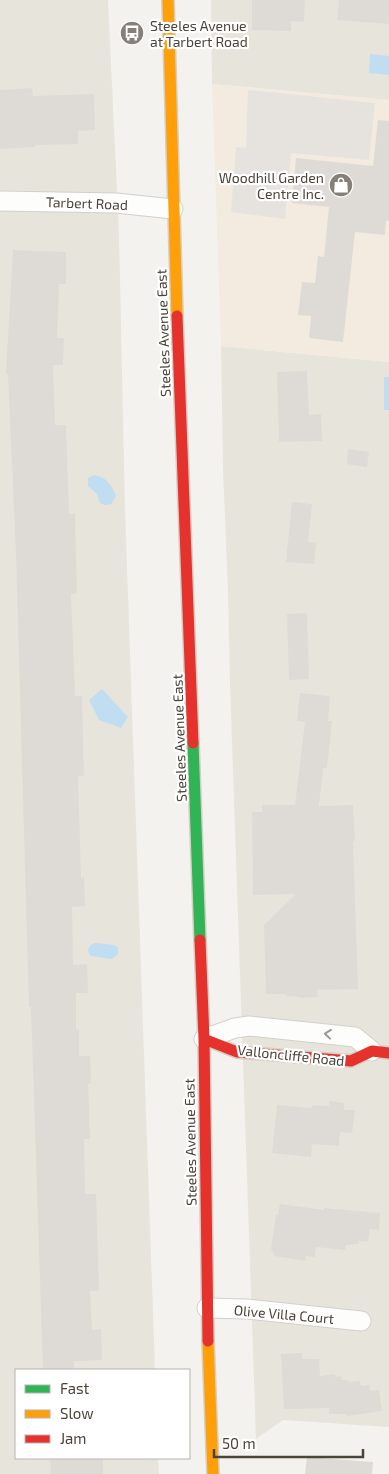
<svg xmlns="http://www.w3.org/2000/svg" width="389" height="1474" font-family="'Exo 2',sans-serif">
	<rect width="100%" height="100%" fill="#f4f2ee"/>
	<path fill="#e7e4dc" d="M0 0H108L119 233 125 509 155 1370H16V1458H158L159 1474H0Z
		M211 0H389V100L212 84Z
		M221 346 389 362V1427L283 1420 256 1439 230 685 228 593 223 469Z"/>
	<path fill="#f3ebdf" d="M212 84 389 100V362L221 346Z"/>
	<path fill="#e6e3df" d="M248 90 375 103 369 160 291 153 285 219 231 212 236 147 246 148Z"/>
	<path fill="#c0ddf1" d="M370 54 389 56V75L369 73Z
		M384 377H389V410H384Z
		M94 475C106 477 112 485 116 496L111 504 105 505 100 503 97 494 88 486V478Z
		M102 689 128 717 121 728 99 720 89 700Z
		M95 943 114 945 118 948V954L112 959 91 956C86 951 88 945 95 943Z"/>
	<path fill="#dedbd6" d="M252 0H305L304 22 291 21V31L252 30Z
		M339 0H389V24L337 20Z
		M32 88 33 96 94 94 95 130 78 131V144L35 145V147L0 149V90Z
		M378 120 389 121V221H386L385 235 355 232 343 342 309 338 311 316 298 315 302 282 315 283 318 256 324 257 329 207 292 203 296 158 373 166Z
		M13 250 66 252V284H59L57 338H64L63 365H53L55 425H66L69 514H75L77 593 71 594 75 696H82L84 776H78L81 878 84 877 85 906 72 907 73 965 87 964 88 993H76V1029H79V1056H90L91 1083 88 1084 90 1139H84L85 1194H96L99 1291H90L92 1330 101 1329 102 1360 74 1361V1369L43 1370 31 1007H29L16 554 8 374H6Z
		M307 371 309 415 321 414 322 441 279 442 277 372Z
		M348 449 369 452 367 467 347 464Z
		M292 502 312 504 308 542 316 543 314 564 286 562Z
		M307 613 309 679 289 680 287 614Z
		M300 693 330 696 328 721H332L327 768H323L319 806 353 805 355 841H353L358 989 317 990 318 997 300 998V997L287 996 286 994H266L264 925 296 894 253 895 252 812H262V805H295L305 722 297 721Z
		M329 1101 344 1103V1110H355L352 1133 340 1132 339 1146 312 1144 311 1157 272 1153 277 1105 312 1108V1105L329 1106Z
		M280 1204 324 1210V1208L380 1213 379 1230 370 1229 368 1242 359 1241V1244L346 1245 345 1250 316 1247 315 1257 306 1256 305 1261 275 1256 271 1249 276 1215H278Z
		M302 1353V1359H319L320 1376 335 1374V1377L341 1376V1380H348L349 1382 360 1381 361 1386 369 1385 370 1391 379 1390 382 1411 347 1416V1414H329V1408L284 1409 281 1354Z
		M307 1457 373 1462 372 1474H305Z
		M50 1458H103V1474H51Z"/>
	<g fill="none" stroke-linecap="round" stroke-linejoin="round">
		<g stroke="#d2d0cb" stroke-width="21">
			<path id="street" d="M0 201 116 203 173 209
				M204 1039 235 1028 249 1026 355 1037 372 1051
				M207 1308 247 1309 361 1321"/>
		</g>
		<g stroke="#d3cfc5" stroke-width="14">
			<path id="fast" d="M193 743 200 940"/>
		</g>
		<g stroke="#d3cfc5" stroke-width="14">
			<path id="slow" d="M168 0 177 316
				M208 1341 213 1474"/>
		</g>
		<g stroke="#d3cfc5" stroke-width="14">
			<path id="jam" d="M177 316 193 743
				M200 940 204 1039 208 1341
				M204 1039 237 1052 351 1061 372 1051 389 1053"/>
		</g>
		<use href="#street" stroke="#fdfdfc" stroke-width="19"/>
		<use href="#fast" stroke="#30b455" stroke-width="11"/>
		<use href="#slow" stroke="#ff9f0a" stroke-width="11"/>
		<use href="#jam" stroke="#e5322d" stroke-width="11"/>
	</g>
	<defs><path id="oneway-chevron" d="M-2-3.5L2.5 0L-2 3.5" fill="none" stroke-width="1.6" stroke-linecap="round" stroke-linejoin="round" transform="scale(1.25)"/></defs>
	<use stroke="#9b9791" href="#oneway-chevron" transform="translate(328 1034) rotate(-174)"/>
	<defs>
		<g id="bus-disc" transform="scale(1.25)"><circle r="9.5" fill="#868178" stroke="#fff"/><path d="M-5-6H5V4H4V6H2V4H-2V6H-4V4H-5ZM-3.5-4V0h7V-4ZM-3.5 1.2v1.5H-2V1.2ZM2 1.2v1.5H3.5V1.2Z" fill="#fff"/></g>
		<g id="shop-disc" transform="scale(1.25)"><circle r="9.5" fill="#868178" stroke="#fff"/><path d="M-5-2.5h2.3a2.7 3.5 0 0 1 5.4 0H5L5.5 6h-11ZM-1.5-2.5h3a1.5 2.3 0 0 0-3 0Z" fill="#fff"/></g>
	</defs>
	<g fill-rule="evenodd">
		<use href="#bus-disc" x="132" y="33"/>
		<use href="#shop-disc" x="341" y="185"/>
	</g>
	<g text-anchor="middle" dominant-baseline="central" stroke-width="4.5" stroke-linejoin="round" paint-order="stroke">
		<g font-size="14" fill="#4b4439" stroke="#fff" text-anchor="start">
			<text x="150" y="25">Steeles Avenue<tspan x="150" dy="16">at Tarbert Road</tspan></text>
			<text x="324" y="177" text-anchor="end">Woodhill Garden<tspan x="324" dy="16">Centre Inc.</tspan></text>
		</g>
		<g font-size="14" fill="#4b4439" stroke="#fff">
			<text transform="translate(87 203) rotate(2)">Tarbert Road</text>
			<text transform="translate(163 333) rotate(-92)">Steeles Avenue East</text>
			<text transform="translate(179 738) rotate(-92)">Steeles Avenue East</text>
			<text transform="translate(291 1055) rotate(6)">Valloncliffe Road</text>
			<text transform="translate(190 1142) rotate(-91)">Steeles Avenue East</text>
			<text transform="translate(284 1314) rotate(5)">Olive Villa Court</text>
		</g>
	</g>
	<rect x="15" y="1369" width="175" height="90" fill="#ffffff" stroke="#b7b4b0"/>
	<rect x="25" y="1385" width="25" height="8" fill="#30b455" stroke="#b7b4b0"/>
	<text x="60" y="1394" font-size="15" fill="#4b4439">Fast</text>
	<rect x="25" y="1410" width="25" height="8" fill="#ff9f0a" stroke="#b7b4b0"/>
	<text x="60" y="1419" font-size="15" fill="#4b4439">Slow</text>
	<rect x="25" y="1435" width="25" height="8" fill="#e5322d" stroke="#b7b4b0"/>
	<text x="60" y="1444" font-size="15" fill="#4b4439">Jam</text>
	<path d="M214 1449v8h149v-8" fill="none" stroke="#4b4439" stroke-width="2.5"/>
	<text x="222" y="1449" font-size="15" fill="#4b4439" stroke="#ffffff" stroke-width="4" paint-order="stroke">50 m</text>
</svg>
